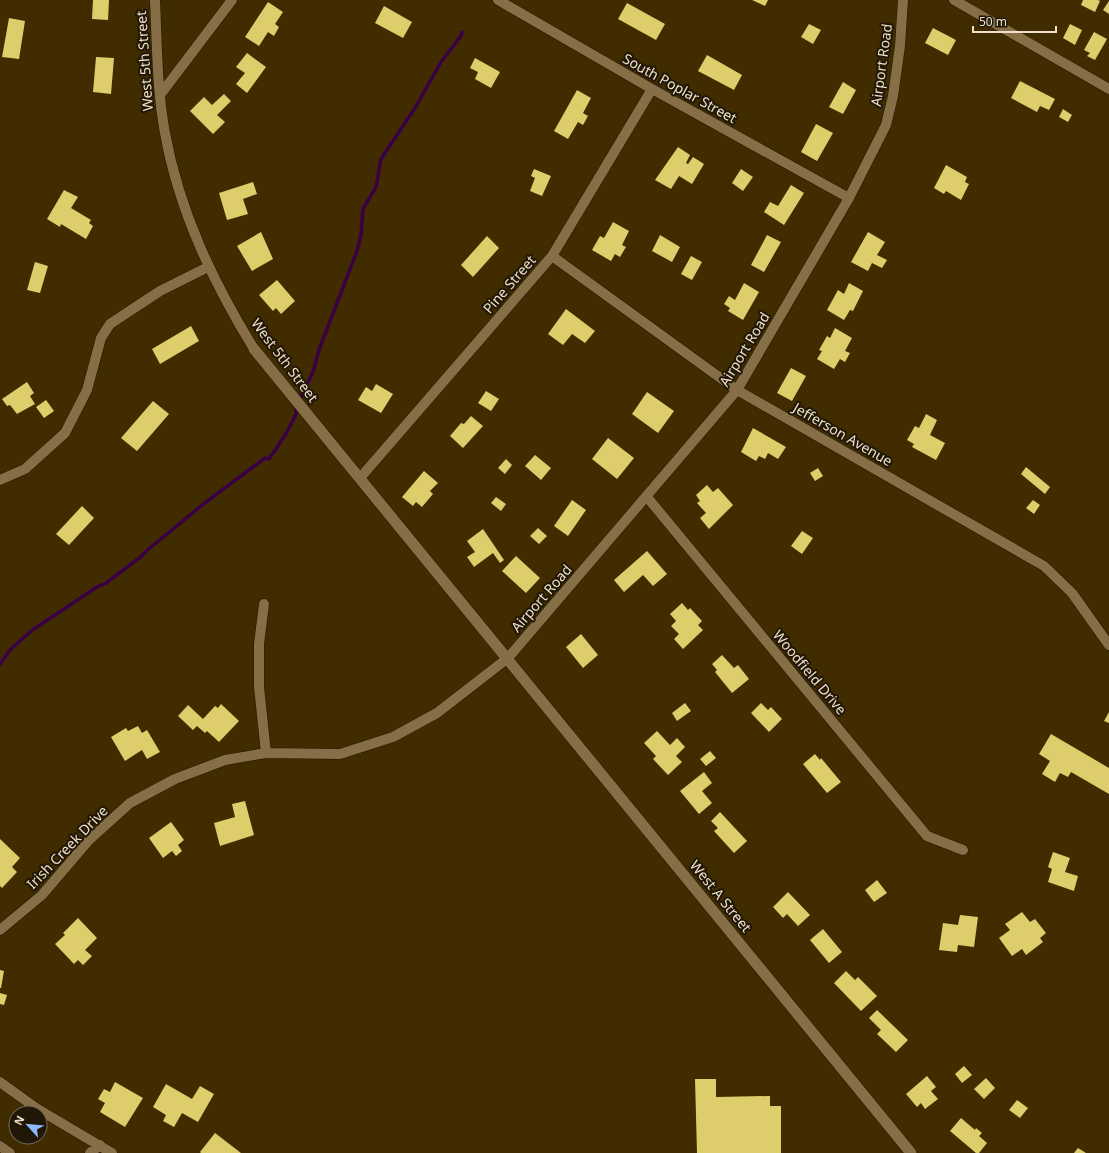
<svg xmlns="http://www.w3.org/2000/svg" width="1109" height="1153" font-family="'Noto Sans',sans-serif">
	<rect width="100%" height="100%" fill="#412c00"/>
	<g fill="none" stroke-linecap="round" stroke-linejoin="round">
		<path stroke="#390044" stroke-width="3.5" d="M0 664 10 650 31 631 97 587 106 583 142 556 145 552 206 502 265 458 269 459 286 434 296 414V407L313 372 319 350 357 251 361 235 363 209 376 187 381 159 415 108 441 62 461 36 462 32"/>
	</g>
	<path fill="#ddce6b" d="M93 0H109L108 20 92 19Z
		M752 0H768L765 6Z
		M1083 0H1098L1100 1 1095 12 1081 5Z
		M1109 1V14L1103 10Z
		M268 2 283 12 275 24 279 27 274 36 268 32 259 46 245 37Z
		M627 3 665 24 656 40 618 19Z
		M384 6 412 22 403 38 375 23Z
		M9 18 25 21 19 59 2 57Z
		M809 24 821 30 813 44 801 37Z
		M1070 24 1082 30 1075 45 1063 38Z
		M933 28 956 40 948 55 925 43Z
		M1094 32 1107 39 1095 60 1087 56 1090 53 1084 50Z
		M247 53 266 67 247 93 236 84 245 73 236 67Z
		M707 55 742 75 734 90 698 71Z
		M96 57 114 58 111 94 93 92Z
		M475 58 500 72 491 88 475 79 478 72 470 68Z
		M1020 81 1055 99 1049 110 1040 106 1037 112 1011 98Z
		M843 82 856 90 843 114 829 107Z
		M577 90 591 98 583 113 588 116 583 125 578 122 568 139 554 131Z
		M224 94 231 101 217 115 225 122 213 134 190 111 204 97 212 105Z
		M1063 109 1072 115 1068 122 1059 117Z
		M816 124 833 133 817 161 801 152Z
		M678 147 690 155 686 163 688 164 693 157 704 164 692 184 679 176 671 189 655 180Z
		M946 165 967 177 965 182 969 184 961 200 946 191 944 194 934 188Z
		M534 169 551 176 542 196 530 191 535 178 531 176Z
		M741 169 753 177 743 191 732 183Z
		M253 182 257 194 243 199 248 214 227 220 219 193Z
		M791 185 804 193 784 225 764 212 770 202 778 206Z
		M64 190 78 197 71 208 91 220 89 223 93 226 86 239 61 224 60 227 47 219Z
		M613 222 629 231 622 245 626 247 620 257 615 254 611 261 592 250 600 236 604 238Z
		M261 232 273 259 252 271 237 246Z
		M868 232 885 242 877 255 887 260 882 268 872 263 868 271 851 262Z
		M660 235 680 247 672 262 652 251Z
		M767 235 781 242 764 272 751 265Z
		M487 236 499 248 473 277 461 265Z
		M691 256 702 262 692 280 681 274Z
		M35 262 48 266 40 293 27 290Z
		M277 280 295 301 281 314 276 308 273 311 259 295Z
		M744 283 759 292 743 320 728 311 730 308 724 304 729 296 735 300Z
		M849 283 863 291 853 311 850 310 844 320 827 310 838 290 844 294Z
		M566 309 595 331 585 343 572 334 563 345 548 334Z
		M191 326 199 341 160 364 152 349Z
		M835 328 852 338 845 351 850 353 845 362 840 359 834 369 817 359 822 351 819 350 827 336 830 338Z
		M791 368 806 376 792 401 777 393Z
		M27 382 34 393 30 396 35 404 17 414 10 405 7 406 2 399Z
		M376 384 393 394 381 413 358 400 366 387 372 391Z
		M486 391 499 399 491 411 478 403Z
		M647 392 674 411 658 433 632 414Z
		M46 400 54 411 44 418 36 407Z
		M153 401 169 414 137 451 121 438Z
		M926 414 937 420 930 435 945 443 936 460 912 447 914 444 907 440 915 426 919 428Z
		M471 416 483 426 463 448 450 436 461 423 464 424Z
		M753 428 786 447 778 459 768 453 765 459 759 456 756 461 741 452Z
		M608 438 634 458 617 479 592 459Z
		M535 455 551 468 541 480 525 466Z
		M506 459 512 465 505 474 498 468Z
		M1026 467 1050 487 1045 494 1021 474Z
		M818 468 823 476 815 481 810 473Z
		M424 471 438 483 430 491 433 494 422 507 416 502 413 506 402 497Z
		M707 485 713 492 718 488 733 505 709 529 700 518 706 513 697 503 700 501 696 495Z
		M496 497 506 504 501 511 491 503Z
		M572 500 586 510 568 536 554 526Z
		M1033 500 1040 505 1034 514 1026 508Z
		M82 506 94 518 69 545 56 534Z
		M538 528 547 536 539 544 530 536Z
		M483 529 504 560 500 563 493 553 474 567 467 557 475 552 467 541Z
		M802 531 813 538 802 554 791 546Z
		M647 551 667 574 653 586 643 575 624 592 614 580Z
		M516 556 540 578 526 593 502 571Z
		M682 603 688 610 690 608 702 621 698 625 703 630 683 649 674 639 679 634 671 626 676 621 670 614Z
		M581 634 598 655 583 668 566 647Z
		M722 655 734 668 738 665 749 679 732 693 715 672 717 670 712 664Z
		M685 703 691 711 677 721 672 713Z
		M761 703 768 710 771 707 782 719 769 732 751 713Z
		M221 704 239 721 219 742 207 731 205 733 197 726 193 730 178 716 188 705 203 719 215 706 218 708Z
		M1109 712V723L1104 721Z
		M138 726 142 733 147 730 160 752 147 759 142 750 125 761 111 737 126 728 128 731Z
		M657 731 670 745 677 738 685 747 676 756 682 762 668 775 653 759 656 756 644 743Z
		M1051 734 1109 768V794L1071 772 1068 777 1060 773 1055 782 1042 774 1050 761 1039 754Z
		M710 751 716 758 706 766 700 759Z
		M815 754 820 760 821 758 841 782 827 793 803 764Z
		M704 772 712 783 702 791 712 803 699 814 680 791Z
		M245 801 254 835 220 846 214 823 235 817 232 804Z
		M720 812 747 841 734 853 714 831 718 828 711 821Z
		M171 822 184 840 178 845 182 851 176 856 172 851 163 858 149 838Z
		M0 839 20 858 12 867 17 872 2 888 0 886Z
		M1053 852 1070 858 1065 872 1078 876 1074 891 1048 882 1052 869 1048 867Z
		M877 880 887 893 874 902 865 890Z
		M788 892 810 915 798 926 787 914 783 918 773 907Z
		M1022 912 1030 922 1035 919 1046 933 1040 938 1043 942 1026 955 1022 949 1012 956 999 938 1010 930 1005 924Z
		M960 915 978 917 974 947 958 945 957 952 939 950 943 923 958 925Z
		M78 918 97 938 85 950 92 956 83 965 78 960 74 964 55 944 65 935 63 933Z
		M823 929 842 952 829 963 810 940Z
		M0 970 4 971 1 988H0Z
		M846 971 855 980 858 977 877 996 861 1011 834 983Z
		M0 993 7 995 4 1005 0 1004Z
		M877 1010 908 1040 896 1052 877 1034 881 1030 869 1018Z
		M964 1066 972 1075 962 1083 955 1074Z
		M927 1076 936 1087 931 1091 938 1099 925 1109 921 1103 917 1107 906 1094Z
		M986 1078 995 1088 984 1099 974 1089Z
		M695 1079H716V1097L770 1096V1106H781V1153H697Z
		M115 1082 143 1098 125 1127 100 1112 105 1103 98 1099 104 1089 110 1092Z
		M166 1084 192 1099 200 1086 214 1094 198 1122 182 1113 174 1127 163 1121 166 1115 153 1107Z
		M1017 1100 1028 1108 1020 1118 1009 1110Z
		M961 1118 975 1130 976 1128 982 1133 979 1136 987 1143 979 1153H976L950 1131Z
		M215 1133 241 1153H201L200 1152Z
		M1078 1148 1086 1153H1074Z"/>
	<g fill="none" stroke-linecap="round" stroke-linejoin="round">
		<g stroke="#211603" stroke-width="11">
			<path id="minor" d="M155 0C157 44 157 90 165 133 179 211 213 282 254 349
				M498 0 652 89 849 198
				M954 0 1109 89
				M160 95 232 0
				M552 256 737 390 1044 566 1072 593 1109 645
				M360 478 552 256 652 89
				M0 480 25 469 65 433 87 390 101 338 110 324 160 291 208 267
				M647 497 927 836 963 850
				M264 604 259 644V687L266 753
				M0 930 42 895 89 840 130 803 175 779 225 760 266 753 340 754 393 737 437 713 508 658 737 390 849 198 886 125 893 96 900 46 903 0
				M0 1082 36 1108 112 1153
				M0 1146 10 1153
				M90 1153 100 1145"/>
		</g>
		<g stroke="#211603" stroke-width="12">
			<path id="tertiary" d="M254 349 911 1153"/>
		</g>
		<use href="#minor" stroke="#866f46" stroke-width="10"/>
		<use href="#tertiary" stroke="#866f46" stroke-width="11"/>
	</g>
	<g text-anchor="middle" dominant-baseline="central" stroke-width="4" stroke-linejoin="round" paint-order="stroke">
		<g font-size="14" fill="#eee1cb" stroke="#201706">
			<text transform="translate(144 61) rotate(-94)">West 5th Street</text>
			<text transform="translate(881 65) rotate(-82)">Airport Road</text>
			<text transform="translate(680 88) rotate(29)">South Poplar Street</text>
			<text transform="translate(509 284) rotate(-49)">Pine Street</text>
			<text transform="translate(744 349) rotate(-59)">Airport Road</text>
			<text transform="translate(285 360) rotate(53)">West 5th Street</text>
			<text transform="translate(843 434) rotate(30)">Jefferson Avenue</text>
			<text transform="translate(541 598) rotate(-49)">Airport Road</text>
			<text transform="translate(810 672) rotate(50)">Woodfield Drive</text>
			<text transform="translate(67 847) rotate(-46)">Irish Creek Drive</text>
			<text transform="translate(721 896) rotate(51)">West A Street</text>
		</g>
	</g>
	<g transform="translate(28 1125) rotate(297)"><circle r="19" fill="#201706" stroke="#726855"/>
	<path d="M0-3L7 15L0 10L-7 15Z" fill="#90b8fd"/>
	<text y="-6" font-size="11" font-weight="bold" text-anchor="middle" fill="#eee1cb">N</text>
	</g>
	<path d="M973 26v6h83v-6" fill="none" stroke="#eee1cb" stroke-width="2"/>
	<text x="979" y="26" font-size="12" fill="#eee1cb" stroke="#201706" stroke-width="3" paint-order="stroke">50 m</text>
</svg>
